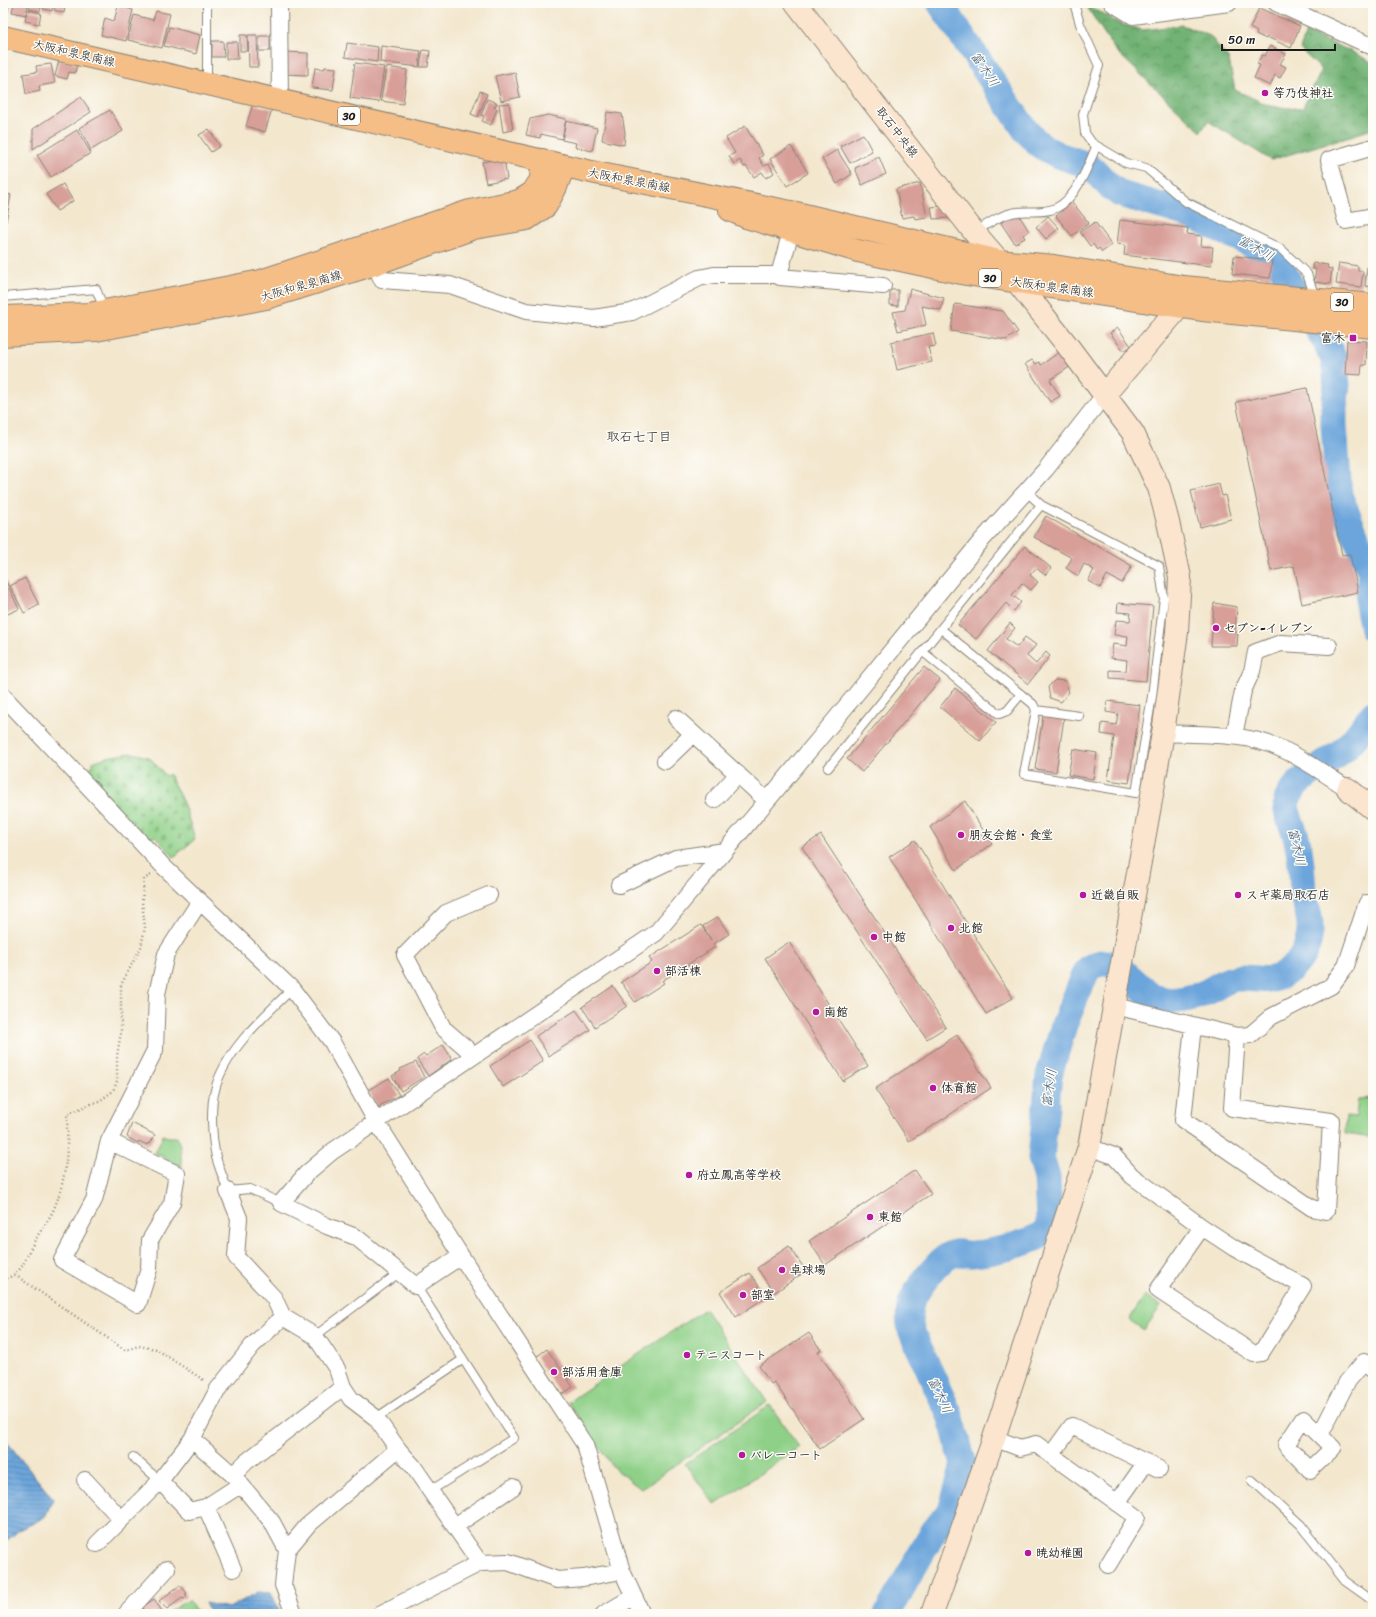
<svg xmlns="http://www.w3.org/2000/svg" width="1376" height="1617" font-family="Sriracha,'Klee One',sans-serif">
	<defs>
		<pattern id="forest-crowns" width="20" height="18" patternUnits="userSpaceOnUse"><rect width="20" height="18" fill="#72b274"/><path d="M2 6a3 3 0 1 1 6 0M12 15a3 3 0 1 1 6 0" fill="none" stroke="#5d905e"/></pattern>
		<pattern id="cemetery-stones" width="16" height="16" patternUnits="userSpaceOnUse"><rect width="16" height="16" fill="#8ed087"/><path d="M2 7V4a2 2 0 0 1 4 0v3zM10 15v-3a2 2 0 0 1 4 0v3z" fill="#7ab274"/></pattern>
		<pattern id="water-rules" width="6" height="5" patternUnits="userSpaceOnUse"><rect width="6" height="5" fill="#6ca5db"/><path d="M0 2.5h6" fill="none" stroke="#5886b1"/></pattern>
	</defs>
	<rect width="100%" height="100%" fill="#fdfcf7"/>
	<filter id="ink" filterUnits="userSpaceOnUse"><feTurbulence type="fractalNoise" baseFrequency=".025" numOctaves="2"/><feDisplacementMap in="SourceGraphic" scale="8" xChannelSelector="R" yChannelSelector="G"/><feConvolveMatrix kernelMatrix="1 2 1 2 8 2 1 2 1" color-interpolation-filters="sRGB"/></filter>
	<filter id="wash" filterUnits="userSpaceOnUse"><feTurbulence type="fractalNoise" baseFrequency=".012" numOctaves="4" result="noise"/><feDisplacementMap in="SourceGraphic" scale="16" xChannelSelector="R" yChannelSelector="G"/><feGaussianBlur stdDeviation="0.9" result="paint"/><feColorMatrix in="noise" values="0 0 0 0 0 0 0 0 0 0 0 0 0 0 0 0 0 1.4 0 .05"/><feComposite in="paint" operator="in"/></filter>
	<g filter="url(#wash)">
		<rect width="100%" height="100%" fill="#f3e7ce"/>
		<path fill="url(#forest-crowns)" stroke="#476748" d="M1086 4 1120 24 1143 30 1182 25 1210 36 1229 60 1235 90 1270 106 1302 109 1322 70 1300 49 1306 32 1357 54 1373 63V129L1271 160 1208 121 1201 132 1115 50 1089 10Z"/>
		<path fill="url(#cemetery-stones)" stroke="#557652" d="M132 753 149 757 166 776 169 774 184 805 195 839 174 857 155 836 148 840 87 776 93 762 106 757Z"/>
		<path fill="#8ed087" stroke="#557652" d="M1373 1098V1138L1345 1134 1346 1116 1356 1117 1358 1099Z
			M163 1135 168 1137H177L180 1146 182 1167 155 1153Z
			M1145 1295 1161 1306 1144 1330 1129 1320Z
			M705 1309 767 1402 641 1489 614 1468 568 1402Z
			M770 1405 799 1447 715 1505 685 1464Z
			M189 1600 198 1614H171L169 1611Z"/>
		<path fill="url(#water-rules)" stroke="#44607c" d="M3 1437 53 1499 45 1517 18 1531 3 1544Z
			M258 1592 271 1593 281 1614H210L205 1603 229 1608Z"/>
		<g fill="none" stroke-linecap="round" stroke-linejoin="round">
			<path stroke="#6ca5db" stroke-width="27" d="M940 3 1026 131 1041 146 1058 155 1085 164 1097 173 1107 184 1120 194 1185 213 1262 249 1279 261 1290 284 1325 341 1334 359 1337 385 1334 408V425L1339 495 1371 573 1368 604 1373 629
				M887 1614 934 1531 952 1508 964 1465 951 1418 911 1330C909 1321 908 1312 911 1303 915 1291 941 1255 954 1253 960 1252 967 1255 973 1254 997 1252 1025 1244 1046 1233L1049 1223 1047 1178 1041 1158 1049 1075 1064 1025 1087 970C1116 945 1136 993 1160 999 1174 1003 1194 998 1207 992 1217 987 1226 979 1237 978 1259 977 1272 986 1291 969 1306 957 1313 935 1309 917 1308 909 1304 902 1303 894 1302 874 1302 860 1297 840 1295 830 1283 809 1287 800 1297 776 1326 766 1344 749 1355 740 1364 725 1373 714"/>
		</g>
		<g id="blocks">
			<path fill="#d89f99" d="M14 3H28L26 15 12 12Z
				M30 3H42L40 11 29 9Z
				M44 3H53L52 11 43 9Z
				M56 3H66L64 13 54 10Z
				M3 5 9 6 7 15 3 14Z
				M118 6 133 10 126 41 101 35 105 18 114 21Z
				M1259 8 1300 26 1291 48 1267 37 1266 39 1256 34 1257 32 1250 28Z
				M27 10 41 13 39 24 25 21Z
				M156 11 170 14 162 48 128 40 134 15 153 20Z
				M169 27 200 35 196 54 164 46Z
				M240 35H247L248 51H240Z
				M248 35H257L258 67H249Z
				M259 36H270V51H259Z
				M212 41H223L224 57H212Z
				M226 42H237L238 59H226Z
				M347 43 378 47 377 62 345 57Z
				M381 46 421 51 419 67 380 62Z
				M1270 46 1286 54 1280 64 1286 67 1280 78 1275 75 1270 86 1254 78 1260 65 1257 64 1262 55 1265 56Z
				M423 50 430 51 428 67H420Z
				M283 52 308 53V75L283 74Z
				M59 60 77 64 75 73 69 72 67 79 55 76Z
				M355 63 384 67 379 102 350 98Z
				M51 64 55 83 39 86 40 91 26 94 23 74 37 72 36 66Z
				M325 67 336 68 333 90 312 88 315 68 324 69Z
				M386 67 407 70 403 104 381 101Z
				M515 72 520 97 501 101 495 76Z
				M480 91 487 94 478 117 471 114Z
				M81 97 91 112 33 149V129Z
				M487 99 497 103 494 108 497 109 491 125 482 121 484 116 481 115Z
				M509 103 513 130 503 132 499 104Z
				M253 104 272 109 265 132 246 126Z
				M110 110 123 131 91 150 79 128Z
				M607 112 622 114 625 133 624 145 602 140Z
				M548 115 566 119 562 139 541 134 540 138 526 135 530 119Z
				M566 121 597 128 592 151 575 147 576 143 562 140Z
				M745 126 763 155 759 158 764 166 769 164 774 173 766 178 762 172 754 177 746 166 744 167 740 160 734 164 729 156 735 153 726 138Z
				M209 129 220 146 211 152 199 135Z
				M77 130 91 153 51 177 37 155Z
				M863 134 872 151 850 163 840 146Z
				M791 146 808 173 787 186 770 159Z
				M837 150 852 174 837 184 822 159Z
				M879 157 886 174 862 185 855 168Z
				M504 158 507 179 486 183 482 162Z
				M920 183 927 217 915 219 914 216 902 218 896 189Z
				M63 184 73 201 57 211 46 194Z
				M3 193 11 195 6 222 3 221Z
				M1072 202 1089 223 1072 236 1056 216Z
				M941 206 950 218 933 219 931 207Z
				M1017 212 1029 231 1023 235 1025 238 1015 244 1001 223Z
				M1048 216 1059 228 1046 239 1036 227Z
				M1120 220 1188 228 1187 234 1202 236 1201 246 1213 247 1211 266 1124 255 1125 245 1117 244Z
				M1095 222 1112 245 1102 252 1099 248 1097 250 1093 244 1090 246 1080 232Z
				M1234 256 1272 260 1270 278 1232 274Z
				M1313 263 1328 265 1327 268 1332 269 1330 284 1314 282 1316 269H1312Z
				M1339 263 1358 266V271H1363L1361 287 1336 284Z
				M1367 267H1373V287L1365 286Z
				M910 289 944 298 941 310 922 306 926 325 898 331 893 312 905 310Z
				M890 290H898V306L890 305Z
				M955 304 1003 311 1018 332 1006 340 951 331Z
				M1118 328 1131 346 1124 351 1110 333Z
				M933 333 936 346 928 347 932 362 897 370 891 342Z
				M1347 340 1367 341 1366 365H1362L1361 375 1345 374Z
				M1061 351 1071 366 1050 380 1060 396 1050 402 1025 364 1032 360 1036 364 1039 362 1041 365Z
				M1307 388 1342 555 1350 554 1358 592 1302 604 1294 566 1271 571 1236 402Z
				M1219 484 1222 496 1225 495 1231 519 1200 527 1191 491Z
				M1046 516 1132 566 1122 583 1107 575 1100 588 1088 581 1094 570 1084 564 1078 576 1066 568 1072 558 1034 537Z
				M1025 546 1051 568 1045 575 1036 568 1030 575 1038 582 1031 590 1022 583 1012 595 1021 602 1014 611 1006 603 976 639 958 625Z
				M3 575 19 609 3 616Z
				M25 578 39 605 24 613 10 586Z
				M1118 603 1153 606 1146 681 1110 678V670L1126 671 1127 660 1111 658 1113 644 1127 646 1128 636 1114 635 1116 620 1130 621 1131 613 1117 612Z
				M1214 603 1237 607 1235 632H1238L1237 646H1211Z
				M1010 623 1015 628 1006 639 1017 647 1025 637 1036 645 1027 656 1036 664 1046 652 1050 656 1028 684 988 651Z
				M924 667 940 680 862 772 847 759Z
				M1055 680 1065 681 1069 692 1061 702 1050 698 1048 687Z
				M955 688 996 722 980 741 940 707Z
				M1107 701 1140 705 1129 783 1108 780 1114 736 1101 734 1102 723 1116 725 1118 714 1106 712Z
				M1043 715 1064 718 1056 772 1035 769Z
				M1073 749 1097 753 1093 779 1068 775Z
				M965 801 992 844 956 870 930 827Z
				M821 835 946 1027 927 1039 802 847Z
				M915 840 1013 998 986 1014 889 857Z
				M718 917 729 934 713 944 715 947 662 981 664 983 635 1002 621 982 652 962 649 958 701 925 711 940 703 926Z
				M789 942 868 1066 843 1081 765 958Z
				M613 986 627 1006 595 1027 582 1007Z
				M576 1010 590 1030 549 1056 536 1036Z
				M957 1035 991 1088 909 1141 875 1089Z
				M530 1040 543 1061 503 1087 490 1066Z
				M443 1045 452 1059 428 1076 417 1059 424 1054 426 1056Z
				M416 1062 424 1077 401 1091 392 1076 401 1071 400 1069Z
				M389 1078 399 1095 378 1107 368 1090Z
				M132 1123 155 1135 150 1144 148 1143 147 1145 139 1141 138 1143 127 1137Z
				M915 1170 931 1194 825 1265 809 1241Z
				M789 1246 806 1271 774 1293 757 1268Z
				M750 1273 766 1297 736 1317 720 1292Z
				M809 1333 821 1350 818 1352 864 1419 820 1449 774 1382 771 1384 759 1366Z
				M547 1349 573 1387 561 1395 536 1357Z
				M180 1585 187 1593 185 1594 187 1596 184 1599 182 1598 167 1609 159 1601Z
				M154 1599 163 1613 138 1614 144 1609 143 1607Z"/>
		</g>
	</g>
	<g filter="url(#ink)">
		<use href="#blocks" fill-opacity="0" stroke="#888275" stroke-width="1"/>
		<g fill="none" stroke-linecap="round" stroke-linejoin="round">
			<g stroke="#888275" stroke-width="10">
				<path id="lane" d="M1074 3 1080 24 1099 66 1083 114 1085 133 1092 143 1126 163 1146 168 1186 202 1281 249 1307 274 1315 297
					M207 82V3
					M975 232C988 224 1001 214 1017 212 1030 210 1043 214 1056 208 1076 199 1088 166 1096 147
					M3 297 96 289 104 309
					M1026 491 1041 505
					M923 652 999 714 1007 711 1021 694
					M1036 710 1079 716
					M828 768 1041 505 1159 566 1164 598 1152 696 1136 793 1024 774 1036 710 1033 704 941 629
					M281 1203 250 1189 228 1191C224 1180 219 1168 216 1157 212 1138 210 1108 215 1090 224 1052 264 1016 292 989
					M416 1286 514 1438 430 1491
					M315 1336 400 1272
					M376 1418 462 1360
					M133 1457 160 1481
					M1252 1480 1301 1525 1345 1581 1373 1601"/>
			</g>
			<g stroke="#888275" stroke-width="18">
				<path id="street" d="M279 3 280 100
					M1112 3 1133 16 1229 3
					M1276 3 1373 47
					M1373 147 1329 160 1346 221 1373 216
					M375 264 382 280 450 285 526 311 594 318 632 312 699 278 714 275H779L780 277 883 286
					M779 275 794 220
					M3 696 164 867 292 989 332 1042 376 1121 461 1256 585 1445 622 1571 642 1614
					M676 718 767 801
					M1163 733C1204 735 1248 732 1286 751 1307 761 1328 776 1348 789
					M1234 736 1243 691 1252 671 1256 652 1281 643 1329 646
					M665 761 693 734
					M714 800 738 774
					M619 885 676 858 725 851
					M1115 1006 1237 1036 1250 1035 1271 1017 1331 986 1346 966 1367 903
					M1193 1026 1183 1120 1312 1208 1326 1211 1331 1121 1232 1108 1237 1036
					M474 1055 443 1028 405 955 446 913 489 895
					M109 1141 177 1174 172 1203 150 1240 149 1269 138 1304 62 1260 94 1200 109 1141 155 1050 157 994 166 954 200 901
					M1089 1147 1114 1156 1132 1176 1202 1227 1234 1248 1303 1286 1261 1353 1254 1354 1158 1290 1202 1227
					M228 1191 239 1218 236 1257 274 1298 283 1317 315 1336 337 1369 343 1387 351 1399 376 1418 398 1449 413 1466 480 1563
					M461 1256 416 1286 356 1237 327 1226 281 1203 307 1173 333 1151 656 933 834 721 982 540 1046 469 1105 394
					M1303 1419 1333 1448 1310 1470 1286 1445Z
					M1320 1435 1347 1382 1364 1362 1373 1370
					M994 1438 1020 1448 1036 1444 1137 1517 1108 1565
					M192 1439 233 1475 272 1522 287 1550 283 1585 294 1614
					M1051 1455 1072 1426 1159 1469
					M233 1475 246 1462 343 1387
					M85 1480 121 1519
					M160 1481 189 1511 206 1507 240 1485
					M1117 1503 1146 1462
					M206 1507 233 1569
					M455 1526 513 1487
					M97 1544 160 1481 192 1439 218 1389 252 1346 283 1317
					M287 1550 307 1526 398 1449
					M126 1614 167 1569
					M380 1614 480 1563 508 1562 557 1580 583 1578 622 1571
					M604 1614 633 1597"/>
			</g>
			<g stroke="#888275" stroke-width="24">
				<path id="secondary" d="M796 3 974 232 1017 282 1067 345 1133 433 1159 488 1168 522 1180 577 1177 632 1163 733 1089 1147 994 1438 932 1614
					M1105 394 1180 306 1184 289
					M1348 789 1373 809"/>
			</g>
			<g stroke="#888275" stroke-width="24">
				<path id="primary" d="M3 37 596 173 796 213 999 261 1054 266 1184 287 1373 305
					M730 210 746 217 858 251 966 274 1202 310 1373 327
					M3 317 89 314 261 281 470 211 519 201 532 193 541 180 542 160
					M3 335 96 330 266 298 375 264 474 228 527 219 546 206 556 187 564 166"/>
			</g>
			<path stroke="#888275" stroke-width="2.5" stroke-dasharray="1 3" stroke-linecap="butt" d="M15 1275 125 1350 139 1346 156 1349 205 1381
				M3 1281C25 1270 22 1264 33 1244 38 1234 46 1224 52 1213 67 1181 68 1149 67 1114L101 1100 113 1091 117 1081V1056L121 1032V985L141 947 145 927 142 901 144 879 151 875"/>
			<use href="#lane" stroke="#fff" stroke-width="8"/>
			<use href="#street" stroke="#fff" stroke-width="16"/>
			<use href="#secondary" stroke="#fbe5cf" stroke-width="22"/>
			<use href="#primary" stroke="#f6be87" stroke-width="22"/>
		</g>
	</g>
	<g fill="#b5179e" stroke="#fdfcf7" stroke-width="1.5">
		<circle cx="1265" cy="93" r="4"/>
		<rect x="1349" y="334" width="8" height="8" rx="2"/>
		<circle cx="1216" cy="628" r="4"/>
		<circle cx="961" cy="835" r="4"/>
		<circle cx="1083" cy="895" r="4"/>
		<circle cx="1238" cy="895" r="4"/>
		<circle cx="951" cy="928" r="4"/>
		<circle cx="874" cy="937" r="4"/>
		<circle cx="657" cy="971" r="4"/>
		<circle cx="816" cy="1012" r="4"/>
		<circle cx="933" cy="1088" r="4"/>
		<circle cx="689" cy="1175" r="4"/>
		<circle cx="870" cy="1217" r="4"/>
		<circle cx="782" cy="1270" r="4"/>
		<circle cx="743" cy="1295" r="4"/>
		<circle cx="687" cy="1355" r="4"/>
		<circle cx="554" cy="1372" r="4"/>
		<circle cx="742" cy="1455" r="4"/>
		<circle cx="1028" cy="1553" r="4"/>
	</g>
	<g text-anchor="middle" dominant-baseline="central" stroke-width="3" stroke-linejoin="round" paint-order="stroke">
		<g fill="#fdfcf7" stroke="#605f5e" stroke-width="1">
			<rect x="338" y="107" width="22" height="18" rx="3"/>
			<rect x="979" y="269" width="22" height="18" rx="3"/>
			<rect x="1331" y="293" width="22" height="18" rx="3"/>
		</g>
		<g font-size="11" font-weight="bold" fill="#1c1c1c">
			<text x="349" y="116">30</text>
			<text x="990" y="278">30</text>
			<text x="1342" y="302">30</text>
		</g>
		<g font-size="12" fill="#1c1c1c" stroke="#fdfcf7">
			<text transform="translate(74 53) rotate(13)">大阪和泉泉南線</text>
			<text transform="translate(897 132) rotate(52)">取石中央線</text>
			<text transform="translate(629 180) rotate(11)">大阪和泉泉南線</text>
			<text transform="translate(301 286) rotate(-16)">大阪和泉泉南線</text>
			<text transform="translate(1052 287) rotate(8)">大阪和泉泉南線</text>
		</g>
		<g font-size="12" font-weight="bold" fill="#1c1c1c" stroke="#fdfcf7" text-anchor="start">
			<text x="1273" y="93">等乃伎神社</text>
			<text x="1345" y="338" text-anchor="end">富木</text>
			<text x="1224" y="628">セブン-イレブン</text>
			<text x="969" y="835">朋友会館・食堂</text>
			<text x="1091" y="895">近畿自販</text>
			<text x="1246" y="895">スギ薬局取石店</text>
			<text x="959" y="928">北館</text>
			<text x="882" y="937">中館</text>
			<text x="665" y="971">部活棟</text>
			<text x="824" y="1012">南館</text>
			<text x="941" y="1088">体育館</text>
			<text x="697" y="1175">府立鳳高等学校</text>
			<text x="878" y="1217">東館</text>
			<text x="790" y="1270">卓球場</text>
			<text x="751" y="1295">部室</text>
			<text x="695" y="1355">テニスコート</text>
			<text x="562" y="1372">部活用倉庫</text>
			<text x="750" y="1455">バレーコート</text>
			<text x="1036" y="1553">暁幼稚園</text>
		</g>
		<g font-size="13" font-style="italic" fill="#405a72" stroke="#fdfcf7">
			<text transform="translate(985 69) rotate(56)">富木川</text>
			<text transform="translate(1256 248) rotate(29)">富木川</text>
			<text transform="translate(1297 847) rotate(77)">富木川</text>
			<text transform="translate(1049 1088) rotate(-82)">富木川</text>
			<text transform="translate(940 1395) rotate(65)">富木川</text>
		</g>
		<g font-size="13" fill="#1c1c1c" stroke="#fdfcf7">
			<text x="639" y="436">取石七丁目</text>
		</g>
	</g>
	<rect width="1376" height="1617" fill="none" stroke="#fdfcf7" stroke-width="16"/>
	<path d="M1222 44v6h113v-6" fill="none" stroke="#1c1c1c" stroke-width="2"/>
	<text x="1228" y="44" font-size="12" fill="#1c1c1c" stroke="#fdfcf7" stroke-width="3" paint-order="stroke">50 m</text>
</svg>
